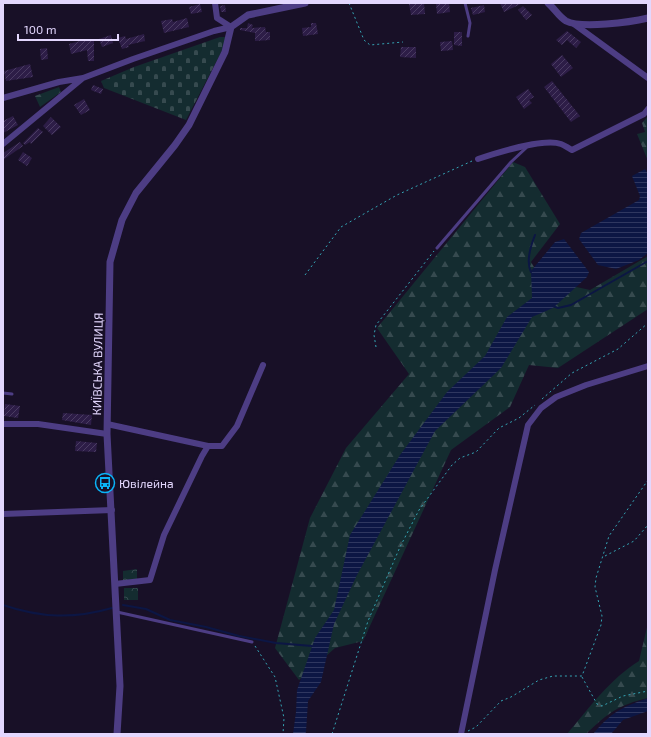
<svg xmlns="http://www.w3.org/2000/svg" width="651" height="737" font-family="'Exo 2',sans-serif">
	<defs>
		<pattern id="forest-firs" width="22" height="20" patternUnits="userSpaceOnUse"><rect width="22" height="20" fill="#142c30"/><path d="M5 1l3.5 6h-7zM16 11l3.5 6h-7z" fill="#364a4f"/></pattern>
		<pattern id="cemetery-stones" width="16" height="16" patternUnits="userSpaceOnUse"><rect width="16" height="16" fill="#142c30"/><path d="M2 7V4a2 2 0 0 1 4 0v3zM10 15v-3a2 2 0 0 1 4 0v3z" fill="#364a4f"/></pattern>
		<pattern id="park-crowns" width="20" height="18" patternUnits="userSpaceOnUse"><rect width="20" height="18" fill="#142c30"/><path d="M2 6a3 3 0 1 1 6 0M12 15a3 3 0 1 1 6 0" fill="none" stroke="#364a4f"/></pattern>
		<pattern id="water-rules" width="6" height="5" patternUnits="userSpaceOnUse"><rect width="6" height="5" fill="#0c1644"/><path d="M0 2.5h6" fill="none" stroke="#2f3760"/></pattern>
		<pattern id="building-hatch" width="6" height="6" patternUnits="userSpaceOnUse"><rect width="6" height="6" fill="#2d1d47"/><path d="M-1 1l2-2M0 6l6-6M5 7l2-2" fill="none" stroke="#4b3d63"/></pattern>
	</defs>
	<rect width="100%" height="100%" fill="#181027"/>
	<path fill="url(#forest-firs)" d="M59 87 61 92 40 107 35 96Z
		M648 116V161L637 134 645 132 642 123Z
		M513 162 525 167 560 224 531 262 541 279 590 290 648 256V309L558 368 529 365 510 407 451 450 363 641 335 648 299 680 275 648 310 518 346 448 409 374 377 328Z
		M648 623V698C618 705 608 713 586 734H567C589 708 610 679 639 661Z"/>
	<path fill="url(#cemetery-stones)" d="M220 37H225L227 41 186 120 104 88 101 81 134 67Z"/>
	<path fill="url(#park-crowns)" d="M137 569V580L123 581V571Z
		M124 588H138V600H124Z"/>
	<path fill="url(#water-rules)" d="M645 169 648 174V253L639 260 616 269 598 265 579 239 581 233 639 200 640 196 632 176Z
		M564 239 589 272 587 277 553 308 532 317 501 368 435 431 357 575 334 624 321 682 308 701 306 732 305 734H293L296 712 297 690 315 638 334 610 350 535 400 455 447 392 485 356 507 317 532 298 531 271 555 242Z
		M648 698V711L623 720 611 734H593C612 712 620 708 648 698Z"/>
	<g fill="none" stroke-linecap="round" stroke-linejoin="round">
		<path stroke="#0c1644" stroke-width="2" d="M531 272C526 262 531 245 535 235
			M553 306 558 308 571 305 648 261
			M3 605C41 618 74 619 112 608
			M123 605 146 609 170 620 206 627 239 636 276 643 312 646"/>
	</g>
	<path fill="url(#building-hatch)" d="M424 3 425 14 411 15 409 4Z
		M449 3 450 12 437 14 436 4Z
		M500 3H523L504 12Z
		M200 4 202 12 191 14 189 7Z
		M225 5 226 12H221L220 6Z
		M484 5 485 12 473 15 471 8Z
		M523 6 532 15 526 20 518 10Z
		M187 18 189 27 164 33 161 21 172 19 173 22Z
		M248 23 253 25 252 28 265 27 266 32H270V40L255 41V33L240 30V28H247Z
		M311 23H316L318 34 303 36 302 28 311 27Z
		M567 31 581 42 576 48 567 40 562 45 556 40Z
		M454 32H462V46L454 45Z
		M144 34 145 41 128 45 129 47 122 49 118 38 125 36 126 39Z
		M111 35 113 43 102 47 99 39Z
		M80 41H94V61H88L87 50 71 54 69 44Z
		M452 41 453 50 441 51 440 42Z
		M401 47H416V58L400 57Z
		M47 48 48 59 41 60 40 49Z
		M562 55 573 68 561 77 551 64Z
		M30 64 33 77 6 81 4 71Z
		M552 81 580 116 571 122 544 87Z
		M93 85 103 89 101 94 91 90Z
		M528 89 534 97 529 100 532 103 524 109 516 97Z
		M84 99 90 110 81 115 74 105Z
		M13 116 18 125 3 133V121Z
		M51 117 61 127 52 135 43 126Z
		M38 128 43 132 31 144 30 142 25 145 23 143Z
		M20 142 23 146 3 160V153Z
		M23 152 32 158 27 166 18 160Z
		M5 404 20 406 18 418 4 416Z
		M63 413 92 415 91 425 62 420Z
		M76 441 97 443 96 452 75 451Z"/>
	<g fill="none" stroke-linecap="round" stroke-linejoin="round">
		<path stroke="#34a5b5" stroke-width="1" stroke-dasharray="2 3" stroke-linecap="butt" d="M349 3 364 40 370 45 403 42
			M305 275 341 227 397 195 472 161
			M376 347 374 335 376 325 434 251
			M542 399 572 373 618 349 648 323
			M605 556 634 541 648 525
			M255 646 275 677 284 718 283 734
			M582 677 597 704 602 706 623 696 648 691
			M468 731 476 727 501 701 511 697 539 680 553 676H582L601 625 602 616 595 587 596 578 609 536 648 480
			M332 734 368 621 400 547 419 510 452 465 460 458 476 452 499 428 519 418 535 405"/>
		<path stroke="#4d3d84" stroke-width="3" d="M465 3 470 23 468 36
			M437 248 511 162 526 148
			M3 393 12 394
			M117 612 252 642"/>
		<path stroke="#4d3d84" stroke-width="6" d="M215 3 217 18 231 27
			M574 24 648 78
			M3 98 59 82 83 78
			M3 144 83 78 133 59 214 31 231 27
			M478 159C496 153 544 138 561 144 564 145 568 148 572 150L644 114 648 109
			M3 424H38L107 434
			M107 424 208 446
			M3 514 112 510
			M115 584 150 580 164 535 202 456 208 446H222L237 426 263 365
			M461 734 495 570 528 425 541 408 556 397 586 385 648 366"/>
		<path stroke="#4d3d84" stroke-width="7" d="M548 3C554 8 559 17 566 21 581 29 631 22 648 18
			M117 734 120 686 107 434 110 262 122 220 136 193 175 145 189 125 225 52 231 27 248 15 305 3"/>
	</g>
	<defs>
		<g id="bus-ring" transform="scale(1)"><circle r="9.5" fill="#181027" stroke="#0ab3f7" stroke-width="1.5"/><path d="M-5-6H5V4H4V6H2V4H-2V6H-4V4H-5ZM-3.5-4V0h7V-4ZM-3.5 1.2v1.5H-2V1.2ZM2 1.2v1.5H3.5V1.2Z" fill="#0ab3f7"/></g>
	</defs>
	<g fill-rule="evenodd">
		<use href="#bus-ring" x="105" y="483"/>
	</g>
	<g text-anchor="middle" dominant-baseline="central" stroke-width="3" stroke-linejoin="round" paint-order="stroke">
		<g font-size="12" fill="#e3d7fe" stroke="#181027">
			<text transform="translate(97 364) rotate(-89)">КИЇВСЬКА ВУЛИЦЯ</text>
		</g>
		<g font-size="12" fill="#e3d7fe" stroke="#181027" text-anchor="start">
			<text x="119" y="483">Ювілейна</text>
		</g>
	</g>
	<rect width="651" height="737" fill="none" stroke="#e3d7fe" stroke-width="8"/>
	<path d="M18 34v6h100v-6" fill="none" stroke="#e3d7fe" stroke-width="2"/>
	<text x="24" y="34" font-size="12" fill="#e3d7fe" stroke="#181027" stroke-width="3" paint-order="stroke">100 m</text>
</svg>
